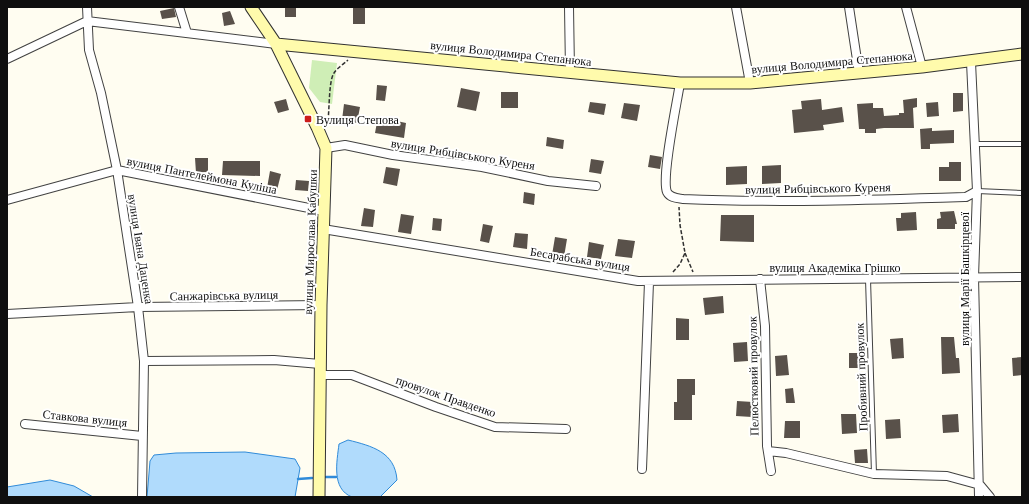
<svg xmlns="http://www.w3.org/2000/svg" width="1029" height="504" font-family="'Libre Baskerville',serif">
	<rect width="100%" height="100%" fill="#fffdf1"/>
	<path fill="#cfeeb6" d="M312 60 337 63 332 104 320 102 309 88Z"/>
	<path fill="#b0dbfc" stroke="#308bd9" d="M348 440C372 446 395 452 397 480L380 497C372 497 360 499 352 497 331 489 337 461 339 444Z
		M245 452 295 459 300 468 295 497H147L150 461 154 455 176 453Z
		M50 480 74 486 93 497H7V487Z"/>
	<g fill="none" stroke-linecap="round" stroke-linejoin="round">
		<path stroke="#308bd9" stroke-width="2.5" d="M326 477H336
			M298 479 312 478"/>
	</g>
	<path fill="#59514a" d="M285 7H296V17H285Z
		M174 8 176 17 162 19 160 11Z
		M353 8H365V24H353Z
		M230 11 235 24 224 26 222 13Z
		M377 85 387 86 385 101 376 100Z
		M461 88 480 92 476 111 457 107Z
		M501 92H518V108H501Z
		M953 93H963V111L953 112Z
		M917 98V107L913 108 914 128H884L876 129V133H865V129H859L857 104 873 103V108H883L884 116 899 115V113H904L903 100Z
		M286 99 289 110 278 113 274 102Z
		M821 99 822 110 842 107 844 122 823 125 824 130 794 133 792 110 802 109 801 101Z
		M590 102 606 104 604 115 588 112Z
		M938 102 939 116 927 117 926 103Z
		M624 103 640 105 637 121 621 118Z
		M344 104 360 107 357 123 342 120Z
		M378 117 406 123 404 138 375 133Z
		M932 128V131L954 130V143L930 144V149H921L920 129Z
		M547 137 564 140 563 149 546 146Z
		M650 155 662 157 660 169 648 167Z
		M195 158H208V172L196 173Z
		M591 159 604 161 601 174 589 172Z
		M223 161H260V176L222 175Z
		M949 162H961V181H939V167H949Z
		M781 165V183L762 184V166Z
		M747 166V184L726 185V167Z
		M386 167 400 169 397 186 383 183Z
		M270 171 281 174 277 190 267 188Z
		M296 180 309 181 308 191 295 190Z
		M524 192 535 194 534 205 523 203Z
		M364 208 375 210 373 227 361 226Z
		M954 211 957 224H955V229H937V219L941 218 940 212Z
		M916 212 917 230 897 231 896 218H901V213Z
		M401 214 414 216 411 234 398 232Z
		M721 215H754V242L720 241Z
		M433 218 442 219 441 231 432 230Z
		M483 224 493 226 489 243 480 241Z
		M515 233 528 234 527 249 513 247Z
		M555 237 567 239 564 257 552 255Z
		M618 239 635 241 632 258 615 256Z
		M589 242 604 245 601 259 587 257Z
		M723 296 724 313 705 315 703 298Z
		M676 318 689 319V340H676Z
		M941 337H954L956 358H959L960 373 942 374Z
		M903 338 904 358 892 359 890 339Z
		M747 342 748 361 734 362 733 343Z
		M849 353H861L860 368H849Z
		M787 355 789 375 776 376 775 356Z
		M1022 357V375L1013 376 1012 358Z
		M677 379H695V395H692V420H674V402H677Z
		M793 388 795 403H786L785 389Z
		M737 401 753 402 752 417 736 416Z
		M841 414H856L857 433 842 434Z
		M958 414 959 432 943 433 942 415Z
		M900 419 901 438 886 439 885 420Z
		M785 421H800V438H784Z
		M867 449 868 463H855L854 450Z"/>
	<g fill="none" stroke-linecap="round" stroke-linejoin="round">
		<g stroke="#424242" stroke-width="6">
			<path id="lane" d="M976 144H1022
				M977 191 1022 193
				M868 279 874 474"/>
		</g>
		<g stroke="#424242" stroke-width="10">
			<path id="street" d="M87 7 89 50 101 93 117 170 138 307 144 361 142 497
				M179 7 187 33
				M569 7 570 71
				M736 7 750 83
				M849 7 859 73
				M906 7 922 67
				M7 59 87 21 276 44
				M971 62 977 191 974 277 979 497
				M680 83C677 103 661 177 667 192 670 198 677 198 683 199 777 203 871 200 966 197L977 191
				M326 148 345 145 393 155 482 167 548 181 596 186
				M7 200 117 170 324 211
				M323 229 638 281 1022 277
				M760 279 765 326 767 446 771 471
				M7 314 138 307 321 305
				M144 361 274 360 320 364
				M321 375H352L436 407 495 427 566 429
				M25 424 142 436
				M768 451 786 453 874 474 947 476 980 485 990 497
				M642 469 649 282"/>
		</g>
		<g stroke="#313131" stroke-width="13">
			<path id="secondary" d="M251 7 276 44 317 127 326 148 321 305 319 497
				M276 44 680 83H750L922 67 1022 54"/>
		</g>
		<path stroke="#313131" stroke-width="1.5" stroke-dasharray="4 2" stroke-linecap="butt" d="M327 127C330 114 328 82 334 73 337 68 344 64 348 60
			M685 253 693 272
			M673 272 680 264 685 253 680 225 679 207"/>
		<use href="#lane" stroke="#fff" stroke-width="4"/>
		<use href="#street" stroke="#fff" stroke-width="8"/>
		<use href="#secondary" stroke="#fffbac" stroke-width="11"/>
	</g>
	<rect fill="#cc1c1a" stroke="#fff" stroke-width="1.5" x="304" y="115" width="8" height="8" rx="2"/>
	<g text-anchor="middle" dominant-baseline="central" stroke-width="4" stroke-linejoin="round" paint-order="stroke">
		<g font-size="12" fill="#0f0f0f" stroke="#fff">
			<text transform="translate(511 53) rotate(6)">вулиця Володимира Степанюка</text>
			<text transform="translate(832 62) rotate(-5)">вулиця Володимира Степанюка</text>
			<text transform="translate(463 154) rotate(9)">вулиця Рибцівського Куреня</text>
			<text transform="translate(202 175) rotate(11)">вулиця Пантелеймона Куліша</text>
			<text transform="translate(818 188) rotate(-1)">вулиця Рибцівського Куреня</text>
			<text transform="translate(310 242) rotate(-88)">вулиця Мирослава Кабушки</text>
			<text transform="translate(141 249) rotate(81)">вулиця Івана Даценка</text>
			<text transform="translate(580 259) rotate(9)">Бесарабська вулиця</text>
			<text x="835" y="267">вулиця Академіка Грішко</text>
			<text transform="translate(964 279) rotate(-90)">вулиця Марії Башкірцевої</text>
			<text transform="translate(224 295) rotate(-1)">Санжарівська вулиця</text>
			<text transform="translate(753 376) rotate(-91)">Пелюстковий провулок</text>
			<text transform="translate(861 377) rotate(-92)">Пробивний провулок</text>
			<text transform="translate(446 396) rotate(19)">провулок Правденко</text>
			<text transform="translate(85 418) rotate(6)">Ставкова вулиця</text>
		</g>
		<g font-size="12" fill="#0f0f0f" stroke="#fff" text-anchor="start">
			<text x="316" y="119">Вулиця Степова</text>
		</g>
	</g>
	<rect width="1029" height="504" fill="none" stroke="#0f0f0f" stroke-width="16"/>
</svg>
